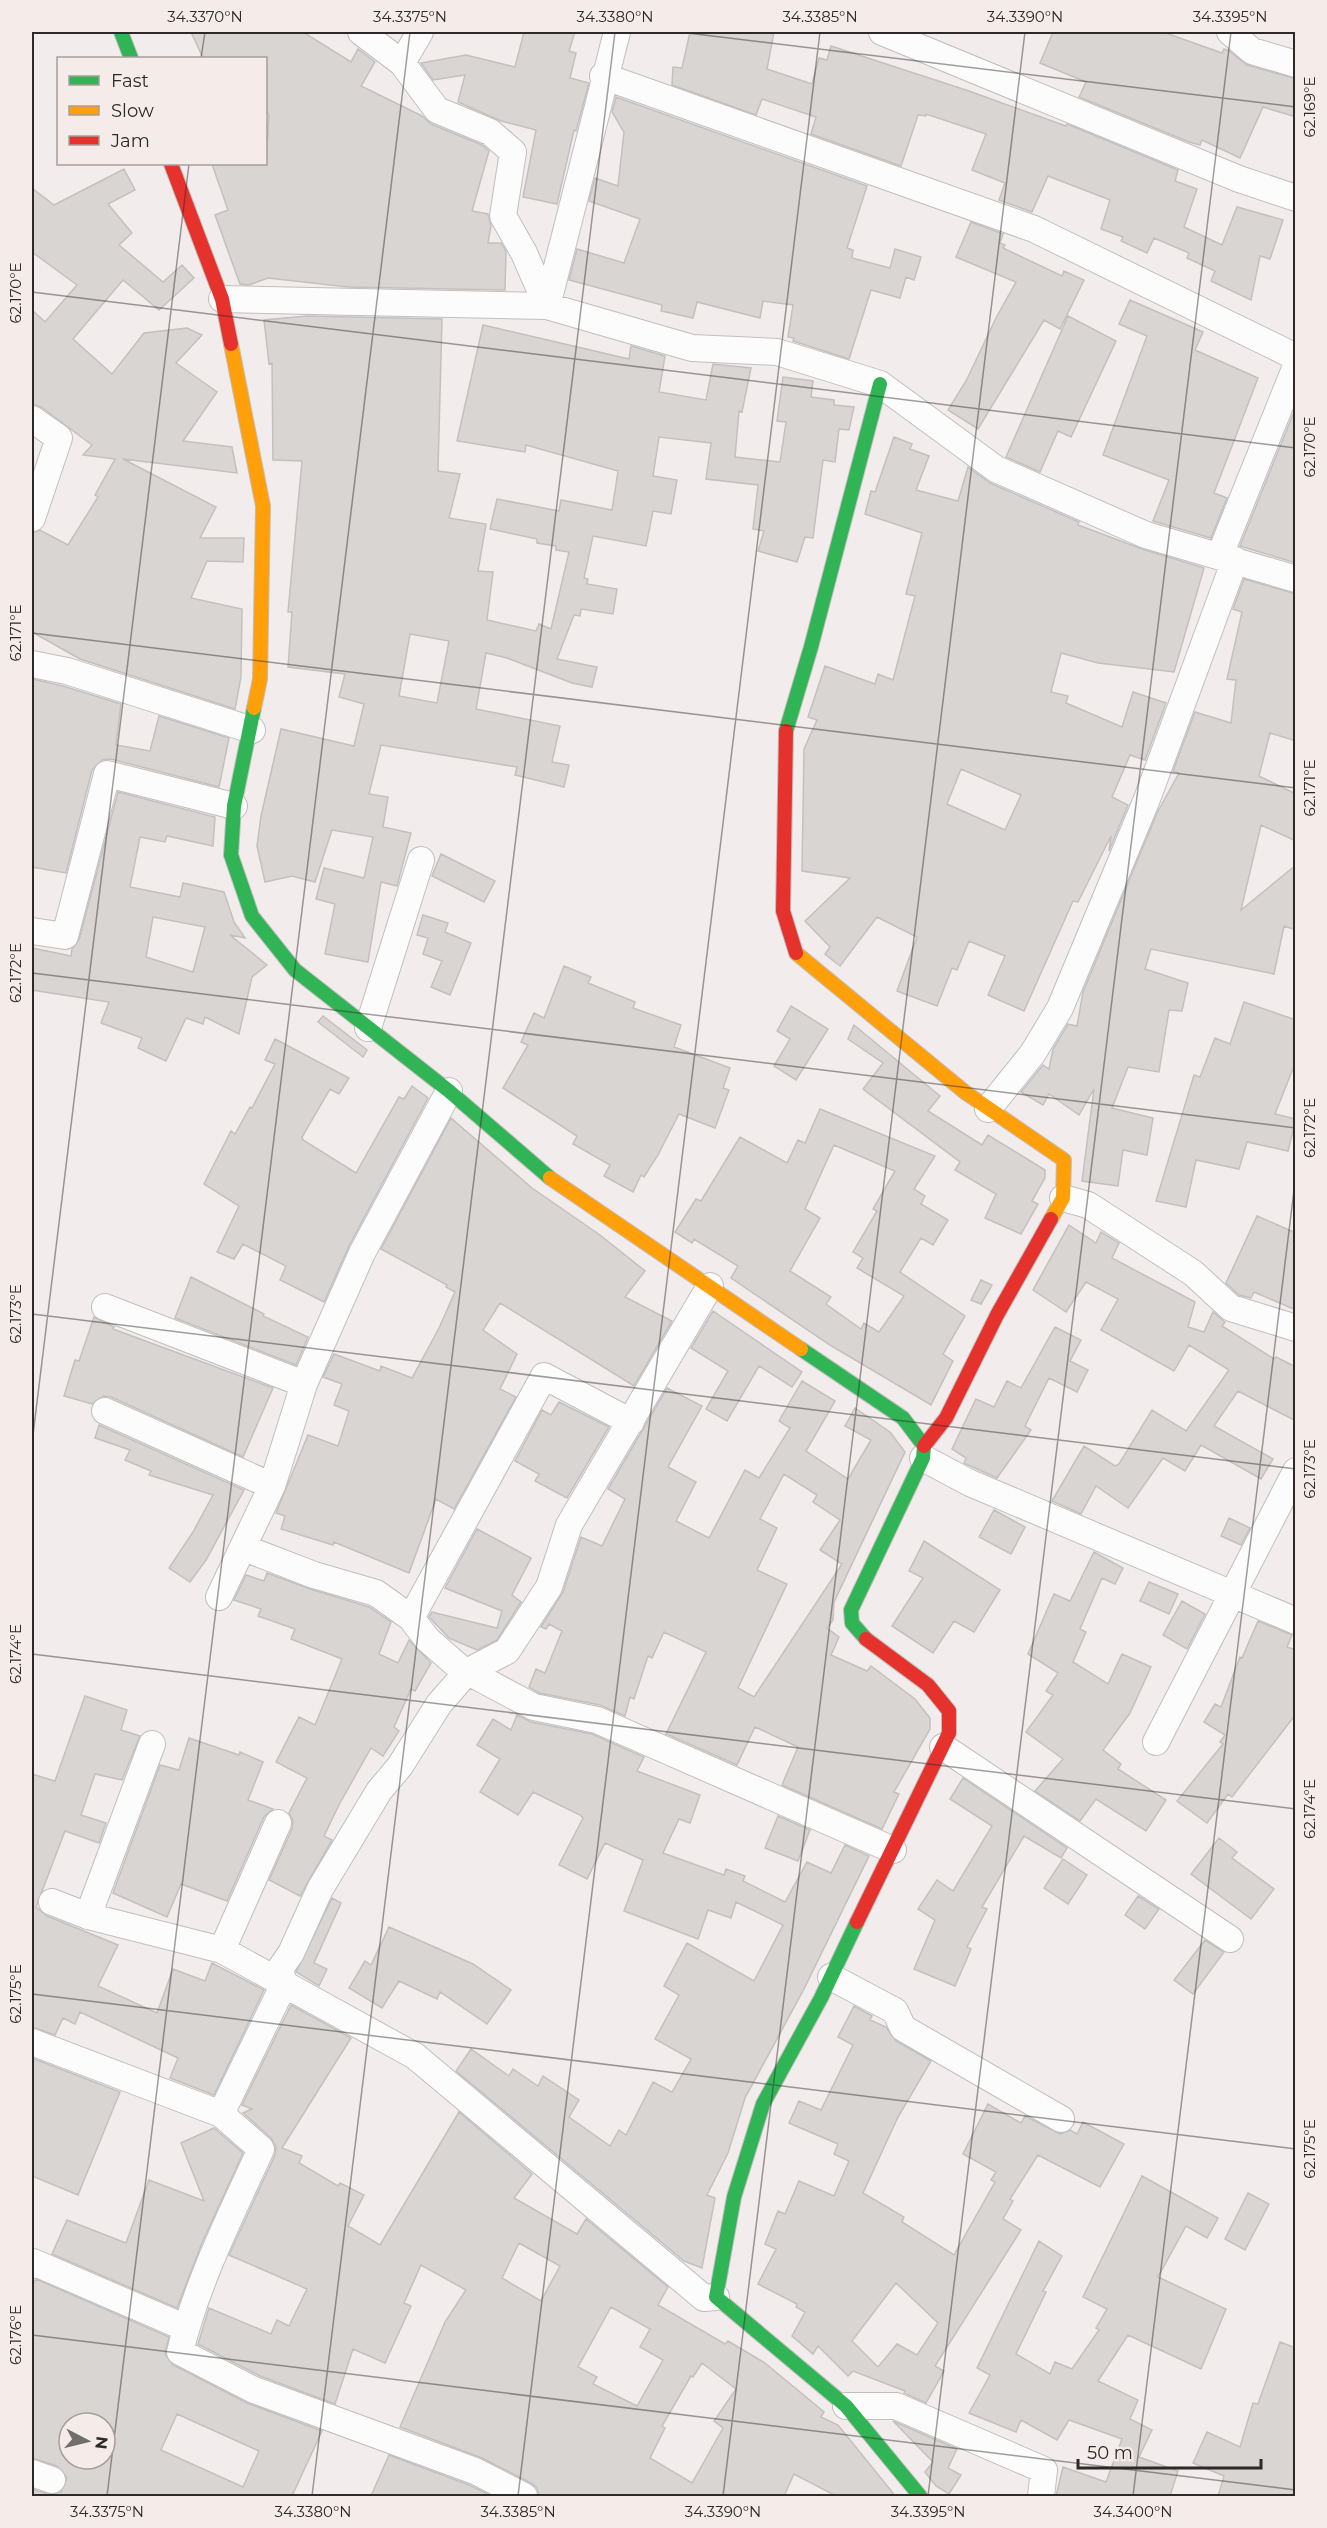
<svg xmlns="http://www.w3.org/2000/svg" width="1327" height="2528" font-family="Montserrat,sans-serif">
	<rect width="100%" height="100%" fill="#f2edec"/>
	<path fill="#d8d5d3" stroke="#c3c0bf" stroke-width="1.5" fill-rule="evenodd" d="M191 32H303L351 62 358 49 375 62 361 86 422 116 431 124 482 145 489 151 472 211 488 214 491 226 488 243H501L506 251 505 290 348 287 268 278 249 285 240 284 215 215 228 210 212 164H266L269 114 266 112V58H203Z
		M524 32H575L569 51 576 53 570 78 589 83 576 131 574 130 557 204 523 197 536 130 501 121 458 102 465 75 433 80 421 63 466 55 515 67Z
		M690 32H774L767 69 812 84 819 58 827 60 831 46 969 91 1066 126 1067 124 1178 170 1175 181 1197 189 1184 227 1222 245 1237 207 1283 220 1270 259 1260 256 1251 300 1211 281 1215 271 1187 258 1189 253 1154 238 1147 253 1121 241 1123 237 1101 229 1110 200 1048 176 1032 212 999 200 1005 183 972 170 986 134 926 114V116L918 115 901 166 811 134 816 117 762 99 756 115 672 85 673 67 682 68Z
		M1053 32H1163L1222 53 1224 49 1229 51 1247 65 1296 79V117L1263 107 1240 158 1202 140 1200 145 1189 142 1079 97 1086 82 1040 63Z
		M616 97 867 186 847 248 853 250 852 258 890 268 895 249 921 257 914 280 906 277 900 298 871 290 849 359 793 341 794 338 788 337 793 305 763 301 760 318 697 302 693 318 661 311 662 305 569 280 577 249 624 263 640 219 589 201 595 178 618 186 624 132 612 112Z
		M124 169 135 190 108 204 132 233 119 245 163 282 182 265 194 278 159 310 123 280 73 339 112 374 144 333 187 328 202 335 176 363 217 392 183 441 232 447 237 473 123 459 216 507 200 538H244L243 562 207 561 191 598 242 609 241 677 235 709 80 659 32 632V533L40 530 68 545 98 497 95 495 115 459 83 455 92 445 41 407 32 404V310L45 322 77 285 32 252V188L54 205Z
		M971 222 1003 234 1000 243 1005 245 1003 248 1062 276 1064 271 1084 280 1060 329 1044 320 978 429 948 410 966 381 997 316 1016 282 956 257Z
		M1130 300 1203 332 1195 350 1258 378 1214 493 1227 498 1211 538 1153 521 1169 480 1103 455 1147 336 1119 324Z
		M307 316 442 319 438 471 460 474 449 518 486 524 478 571 493 572 487 620 536 631 539 624 551 629 569 552 556 550V546L537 543V539L490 529 497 499 559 511 561 500 612 510 618 471 526 445 525 452 457 441 483 325 629 359 631 346 665 356 659 392 706 400 713 364 751 368 742 412 739 411 735 457 780 462 786 422 777 421 783 377 813 381 811 397 834 400V405L854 407 849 430 839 429 835 462 823 460 813 538 805 537 797 562 758 551 764 531 753 529 758 485 706 479 711 443 659 437 653 476 677 480 671 514 653 511 646 546 593 536 584 578 588 579 587 584 617 589 613 614 581 609 580 616 574 615 557 659 597 667 592 687 572 683 507 658 486 653 476 709 560 726 552 762 569 765 564 787 515 775 517 767 381 745 369 794 388 797 383 827 411 833 397 886 381 882 368 962 325 954 335 904 316 899 324 868 364 878 373 837 332 830 315 882 292 876 265 882 257 846 261 816 281 729 354 746 364 704 339 697 345 674 288 667 292 612H288L302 461 273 460 272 363 269 364 264 320ZM410 634 449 641 437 703 399 696Z
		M1068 316 1116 341 1071 437 1058 431 1040 472 1006 457Z
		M1296 407V563L1240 546Z
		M894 437 912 444 910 449 929 456 916 490 958 501 968 467 990 483 1079 522 1078 525 1142 549 1204 568 1174 672 1098 663 1061 653 1051 692 1068 696 1066 703 1122 727 1133 692 1166 703 1145 760 1130 755 1112 797 1128 805 1109 851 1111 836 1078 902 1073 901 1024 1011 988 995 1005 956 969 941 957 970 952 968 937 1006 897 991 917 937 877 917 840 966 825 954 830 947 805 921 850 878 802 871 804 749 817 720 808 717 825 666 875 684 878 674 893 680 915 596 906 594 922 533 865 514 871 491 875 492ZM961 769 1021 795 1005 830 947 804Z
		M1244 579 1296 594V741L1270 733 1259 776 1296 794V841L1261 825 1241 910 1296 865V930L1284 926 1274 974 1151 949 1145 969 1188 983 1182 1011 1169 1010 1159 1072 1128 1067 1112 1108 1153 1118 1147 1155 1123 1150 1118 1186 1082 1181 1094 1089 1079 1115 1049 1094 1043 1105 1021 1092 1043 1065 1049 1069 1053 1049 1068 1024 1077 1026 1083 992 1157 813 1179 773 1173 771 1195 712 1231 723 1236 680 1227 679 1242 612 1233 609Z
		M32 679 63 686 121 704 116 745 150 751 159 716 229 738 219 787 111 759 102 760 92 770 66 873 32 867Z
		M118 792 215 817 213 846 167 836 165 842 140 837 130 887 180 897 183 883 224 892 234 922 245 938 230 935 267 965 252 977 239 1034 205 1017 203 1024 186 1018 166 1061 138 1048 142 1038 101 1023 109 1002 32 990V948L71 956 72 949 79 940ZM153 917 205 927 193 972 146 957Z
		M441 854 495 881 484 902 432 876Z
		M423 915 448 923 445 932 471 943 450 995 431 987 442 961 423 954 428 938 417 935Z
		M564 966 591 977 588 983 635 1002 633 1008 681 1025 674 1047 730 1068 723 1088 729 1090 715 1128 679 1114 658 1155 644 1177 641 1175 633 1192 604 1176 610 1165 573 1144 577 1136 503 1088 528 1045 521 1042 534 1013 544 1018Z
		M1244 1002 1296 1020V1061L1275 1114 1296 1119 1288 1151 1247 1142 1239 1169 1196 1160 1186 1207 1156 1201 1194 1075 1200 1077 1215 1038 1230 1044Z
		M791 1006 828 1029 796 1080 774 1066 790 1039 777 1031Z
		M323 1016 367 1050 363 1057 318 1022Z
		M854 1025 940 1096 928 1111 982 1145 988 1135 1045 1170V1178L1032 1201 1038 1204 1021 1234 985 1218 996 1194 955 1170 960 1162 863 1089 883 1063 848 1039Z
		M275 1039 349 1078 339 1094 330 1089 302 1137 303 1140 356 1173 399 1097 404 1099 412 1086 428 1098 349 1246 324 1302 280 1280 286 1266 243 1244 234 1259 217 1252 239 1206 204 1184 231 1131 235 1134 250 1107 252 1108 275 1064 265 1060Z
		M820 1109 935 1156 914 1189 925 1196 921 1204 948 1220 933 1245 921 1238 900 1272 965 1316 943 1354 953 1361 931 1405 830 1345 731 1278 738 1266 694 1239 692 1243 675 1232 696 1199 701 1201 740 1137 787 1163 798 1140 805 1143ZM834 1145 895 1171 873 1209 877 1211 853 1252 863 1258 857 1268 904 1296 879 1332 864 1323 861 1329 826 1304 831 1297 790 1271 820 1218 805 1209Z
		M451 1118 532 1188 600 1235 645 1271 625 1297 672 1321 634 1386 500 1303 483 1330 517 1354 500 1389 516 1397 454 1509 436 1499 409 1573 334 1542 333 1545 281 1529 285 1516 276 1513 308 1435 338 1446 349 1411 334 1405 342 1384 323 1377 334 1354 380 1371 381 1366 412 1378 439 1328 455 1292 446 1287 447 1285 381 1249Z
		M1257 1216 1296 1233V1310L1254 1292 1251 1298 1239 1295 1226 1283Z
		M1069 1225 1096 1243 1101 1232 1119 1243 1112 1258 1195 1302 1188 1327 1204 1332 1213 1312 1225 1322 1222 1326 1274 1359 1276 1357 1296 1367V1421L1238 1391 1214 1426 1273 1459 1261 1479 1201 1445 1185 1471 1163 1458 1128 1508 1096 1486 1081 1514 1052 1501 1084 1446 1115 1466 1119 1464 1152 1410 1186 1431 1229 1370 1189 1345 1174 1371 1101 1330 1118 1299 1086 1282 1066 1312 1033 1290Z
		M191 1277 264 1314 263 1316 308 1337 296 1365 175 1318Z
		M981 1280 992 1285 981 1304 971 1300Z
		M713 1311 802 1372 792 1387 759 1366 727 1421 706 1409 728 1371 691 1348Z
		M94 1317 114 1327 113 1329 273 1388 243 1457 111 1397 103 1396 92 1404 64 1396 75 1360 79 1361Z
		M1055 1327 1081 1340 1070 1361 1088 1370 1077 1392 1049 1378 1025 1426 1031 1430 997 1478 964 1463 966 1458 952 1449 976 1399 994 1407 1007 1381 1021 1388Z
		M802 1381 835 1401 806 1451 848 1479 871 1440 845 1426 855 1408 890 1432 905 1452 834 1602 833 1620 827 1628 839 1637 831 1655 867 1671 871 1666 915 1699 930 1718V1729L894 1792 899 1794 882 1829 782 1785 798 1747 755 1727 737 1765 666 1734 706 1652 664 1632 652 1658 648 1656 634 1699 630 1697 625 1716 600 1705 539 1693 529 1687 536 1669 545 1673 562 1631 549 1624 546 1629 541 1627 563 1592 581 1537 602 1546 625 1499 608 1489 667 1388 702 1406 668 1467 696 1482 676 1521 709 1538 745 1470 759 1478 790 1428 779 1421ZM784 1474 817 1495 813 1502 840 1520 820 1550 842 1564 754 1697 738 1688 787 1584 757 1570 777 1528 760 1519Z
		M559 1402 609 1427 567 1498 535 1481 539 1474 515 1461 542 1410 551 1415Z
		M99 1425 244 1490 206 1560 190 1582 169 1568 193 1532 213 1495 149 1475 151 1471 125 1460 130 1450 95 1438Z
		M994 1510 1025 1527 1011 1554 979 1537Z
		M1229 1518 1250 1528 1241 1545 1221 1536Z
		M477 1529 531 1558 512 1595 521 1602 497 1640 477 1650 449 1638 429 1617 432 1612 497 1628 502 1611 445 1588Z
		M924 1541 1000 1590 974 1632 954 1621 933 1653 892 1626 923 1578 909 1571Z
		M1094 1552 1123 1568 1115 1584 1102 1578 1080 1629 1086 1632 1073 1662 1108 1684 1122 1654 1151 1667 1130 1713 1103 1750 1121 1764 1118 1769 1166 1800 1146 1831 1096 1799 1080 1821 1035 1791 1063 1759 1026 1732 1053 1695 1046 1691 1058 1673 1028 1654 1054 1594 1070 1601Z
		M267 1573 310 1589 369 1607 391 1622 379 1654 398 1663 409 1640 431 1663 415 1691 411 1689 394 1727 399 1731 383 1756 371 1748 340 1803 324 1836 332 1840 300 1896 269 1880 292 1829 293 1821 289 1813 307 1778 276 1762 299 1717 315 1725 342 1659 291 1639 295 1629 258 1616 261 1609 234 1600 246 1575 264 1581Z
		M1149 1582 1178 1594 1169 1614 1140 1601Z
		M1182 1601 1205 1614 1187 1649 1163 1635Z
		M1258 1621 1292 1635 1287 1647 1296 1650V1714L1232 1797 1228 1794 1207 1823 1177 1801 1223 1744 1220 1742 1225 1735 1204 1722 1215 1704 1221 1707 1240 1657 1242 1658Z
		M85 1696 127 1710 121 1730 140 1736 122 1780 95 1774 81 1815 106 1823 99 1843 65 1831 36 1907 47 1916 118 1945 98 1986 157 2013 173 1969 205 1981 212 1963 264 1990 214 2095 170 2078 178 2058 80 2012 75 2024 63 2018 55 2035 32 2027V1774L55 1781Z
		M517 1715 531 1722 592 1734 644 1757 637 1771 700 1795 690 1823 679 1819 663 1853 724 1875 726 1869 745 1876 743 1881 785 1902 807 1862 831 1873 845 1845 869 1856 804 1989 745 2098 728 2153 707 2195 715 2198 702 2268 684 2261 456 2071 471 2049 509 2076 513 2069 538 2086 543 2076 579 2100 569 2117 610 2146 619 2130 626 2135 653 2082 672 2092 691 2059 655 2039 679 1995 664 1986 687 1943 754 1981 783 1925 736 1902 731 1918 708 1910 698 1939 624 1911 643 1860 605 1843 587 1879 559 1865 583 1818 580 1815 533 1792 518 1815 480 1792 500 1759 477 1745 493 1719 511 1730Z
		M189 1738 239 1755 240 1752 263 1762 248 1800 273 1809 264 1817 227 1901 181 1884 167 1917 113 1893 160 1765 179 1770Z
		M963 1778 1067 1848 1061 1858 1024 1836 982 1907 987 1909 967 1947 971 1949 955 1986 914 1969 935 1920 918 1909 937 1880 953 1891 992 1826 950 1799Z
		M778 1816 810 1830 798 1861 765 1848Z
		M1219 1838 1237 1852 1232 1858 1274 1889 1251 1919 1191 1874Z
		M1063 1859 1087 1875 1068 1904 1044 1888Z
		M1138 1896 1159 1909 1145 1929 1125 1915Z
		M332 1898 341 1903 314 1963 327 1969 319 1986 296 1972Z
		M389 1927 473 1964 511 1990 487 2024 440 1992 437 1999 399 1981 382 2008 349 1988 365 1961 371 1965Z
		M1205 1940 1224 1952 1193 1994 1174 1980Z
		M291 2005 351 2038 282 2148 302 2156 299 2163 338 2186 340 2183 364 2195 348 2226 380 2245 459 2112 532 2174 514 2198 577 2234 586 2219 668 2287 658 2305 725 2344 728 2341 765 2363 824 2412 821 2417 838 2425 893 2493 891 2496H836L794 2474 784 2496H539L537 2488 531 2483 482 2458 400 2427 445 2322 466 2290 421 2265 404 2303 411 2306 385 2363 353 2349 335 2404 260 2376 198 2344 209 2308 271 2334 277 2320 289 2326 307 2289 229 2255 275 2155 276 2147 271 2138 243 2113 252 2109 242 2105ZM519 2243 560 2266 541 2301 502 2278ZM611 2307 650 2329 640 2347 663 2360 637 2406 593 2384 597 2377 578 2367ZM702 2363 736 2389 714 2421 723 2428 692 2483 650 2458 665 2428 662 2426 691 2376 693 2377Z
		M854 2006 872 2016 870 2020 886 2027 896 2041 931 2061 898 2117 863 2193 904 2217 902 2222 954 2255 995 2182 991 2180 996 2172 963 2154 988 2104 1021 2123 1025 2116 1060 2134 1070 2130 1077 2134 1083 2122 1124 2144 1100 2187 1038 2155 1010 2199 1013 2201 1003 2219 1021 2230 935 2366 944 2371 926 2403 904 2393 905 2391 853 2371 848 2376 818 2346 813 2354 792 2336 805 2312 796 2307 797 2304 758 2284 776 2249 765 2244 778 2211 785 2214 799 2181 834 2196 849 2161 834 2154 838 2144 789 2123 799 2101 821 2110 853 2045 838 2037ZM896 2283 938 2323 917 2355 897 2344 878 2367 852 2341Z
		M32 2058 120 2092 78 2195 32 2176Z
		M214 2128 243 2153 202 2243 177 2308 52 2254 67 2220 126 2243 149 2180 204 2201 181 2143Z
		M1142 2176 1218 2218 1207 2238 1186 2226 1158 2277 1226 2309 1201 2369 1128 2335 1098 2381 1138 2400 1130 2419 1152 2430 1139 2457 1178 2471 1170 2496H1056L1063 2467 1106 2482 1122 2439 1069 2420 1057 2440 1021 2420 1016 2432 969 2413 990 2375 977 2368 1039 2241 1062 2256 1043 2291 1046 2292 1016 2354 1050 2374 1055 2362 1072 2369 1099 2330 1096 2328 1107 2309 1083 2297Z
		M1248 2193 1269 2204 1245 2250 1225 2239Z
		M36 2279 169 2337 165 2354 173 2365 247 2403 322 2431 292 2496H32V2489L48 2494 61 2492 67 2478 57 2466 32 2458V2285ZM177 2414 259 2451 243 2487 161 2450ZM69 2423H105V2459H69Z
		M1280 2342 1296 2348V2486L1292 2496H1218L1224 2476 1193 2463 1207 2432 1240 2447 1253 2403 1258 2404Z
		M893 2421 957 2449 948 2468 961 2475 949 2494 936 2486 925 2472 933 2462Z
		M389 2455 469 2485 492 2496H371Z"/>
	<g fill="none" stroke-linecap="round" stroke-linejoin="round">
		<g stroke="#c2bebd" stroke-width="28">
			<path id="street" d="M361 32 402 63 437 110 490 132 513 152 503 216 524 253 547 306
				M882 32 1239 179 1296 198
				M1230 32 1252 51 1296 64
				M402 63 420 32
				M603 76 1034 229 1296 357
				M222 299 547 306 692 348 777 352 880 384 996 469 1146 535 1296 579
				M547 306 617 32
				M32 419 59 438 32 518
				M1220 555 1296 366
				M32 664 67 671 252 730
				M32 931 65 936 107 774 234 806
				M368 1028 421 860
				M988 1109 1033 1053 1060 1008 1147 799 1235 560
				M1063 1198 1088 1205 1193 1273 1231 1308 1296 1328
				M105 1307 304 1384
				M105 1411 272 1486
				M923 1458 970 1483 1296 1621
				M244 1548 314 1575 376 1593 411 1618 427 1639 459 1667 534 1707 597 1720 893 1850
				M219 1597 272 1486 304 1384 362 1253 449 1091
				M411 1618 544 1376 631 1422
				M1156 1742 1296 1471
				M943 1747 1230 1939
				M52 1902 88 1916 222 1950 284 1984
				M88 1916 152 1744
				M222 1950 278 1823
				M831 1977 895 2011 903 2028 1061 2119
				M284 1984 280 1969 291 1953 320 1889 379 1791 400 1766 439 1704 467 1672 507 1651 549 1587 569 1525 710 1286
				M32 2042 221 2114 284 1984 415 2056 704 2298 716 2297
				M221 2114 261 2149C231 2215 197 2282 180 2352L254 2390 475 2471 524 2496
				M32 2265 33 2262 186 2328
				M846 2406H896L1044 2470 1041 2496
				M32 2473 52 2480"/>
		</g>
		<g stroke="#c2bebd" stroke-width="16">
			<path id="fast" d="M121 32 131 58
				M254 708 234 806 231 855 252 916 295 970 449 1091 550 1178
				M786 731 811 647 880 384
				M801 1349 903 1418 924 1446 923 1458 851 1610 852 1623 866 1639
				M857 1922 821 1998 763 2104 734 2197 716 2297 846 2406 920 2496"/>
		</g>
		<g stroke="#c2bebd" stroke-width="16">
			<path id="slow" d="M231 344 263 506 260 679 254 708
				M796 953 966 1093 1064 1160 1063 1198 1051 1219
				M550 1178 801 1349"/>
		</g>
		<g stroke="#c2bebd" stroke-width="16">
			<path id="jam" d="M171 164 222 299 231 344
				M786 731 783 911 796 953
				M924 1446 946 1418 997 1315 1051 1219
				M857 1922 949 1733V1711L928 1685 866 1639"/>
		</g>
		<use href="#street" stroke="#fdfcfc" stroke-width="26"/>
		<use href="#fast" stroke="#30b455" stroke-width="14"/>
		<use href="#slow" stroke="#ff9f0a" stroke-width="14"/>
		<use href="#jam" stroke="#e5322d" stroke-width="14"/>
	</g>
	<path fill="none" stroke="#2c2928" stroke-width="1.5" stroke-opacity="0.45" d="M679 32 1296 107M201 58 205 32M32 292 1296 448M32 633 1296 788M32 973 1296 1128M32 1314 1296 1469M32 1443 189 164M32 1654 1296 1809M32 1994 1296 2149M32 2335 1296 2490M107 2496 410 32M312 2496 615 32M518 2496 820 32M723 2496 1025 32M928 2496 1231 32M1133 2496 1296 1174"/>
	<rect width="1327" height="2528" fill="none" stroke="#f5ece9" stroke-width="66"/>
	<rect x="57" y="57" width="210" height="108" fill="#f5ece9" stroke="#a59e9c" stroke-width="1.5"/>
	<rect x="69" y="76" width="30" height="9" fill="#30b455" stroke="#a59e9c" stroke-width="1.5"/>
	<text x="111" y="87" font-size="18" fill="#2c2928">Fast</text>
	<rect x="69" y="106" width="30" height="9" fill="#ff9f0a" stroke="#a59e9c" stroke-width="1.5"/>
	<text x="111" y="117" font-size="18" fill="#2c2928">Slow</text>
	<rect x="69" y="136" width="30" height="9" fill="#e5322d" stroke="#a59e9c" stroke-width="1.5"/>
	<text x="111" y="147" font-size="18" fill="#2c2928">Jam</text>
	<g transform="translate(87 2441) rotate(97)"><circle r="28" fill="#f5ece9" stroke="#a59e9c" stroke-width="1.5"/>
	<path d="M0-4.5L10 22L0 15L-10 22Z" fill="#716e6d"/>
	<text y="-9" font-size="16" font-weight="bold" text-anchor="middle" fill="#2c2928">N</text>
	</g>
	<path d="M1078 2459v9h183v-9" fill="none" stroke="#2c2928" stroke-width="3"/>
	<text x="1087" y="2459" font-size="18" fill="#2c2928" stroke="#f5ece9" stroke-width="4.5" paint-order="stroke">50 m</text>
	<rect x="33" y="33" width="1261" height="2462" fill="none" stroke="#2c2928" stroke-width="2"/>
	<g font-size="15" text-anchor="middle" fill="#2c2928">
		<text x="205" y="22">34.3370°N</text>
		<text x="410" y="22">34.3375°N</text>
		<text x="615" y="22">34.3380°N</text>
		<text x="820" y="22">34.3385°N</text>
		<text x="1025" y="22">34.3390°N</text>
		<text x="1230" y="22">34.3395°N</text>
		<text transform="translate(1310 107) rotate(-90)" y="5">62.169°E</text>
		<text transform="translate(16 293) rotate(-90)" y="5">62.170°E</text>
		<text transform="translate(1310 447) rotate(-90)" y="5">62.170°E</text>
		<text transform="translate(16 633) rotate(-90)" y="5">62.171°E</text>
		<text transform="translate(1310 788) rotate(-90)" y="5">62.171°E</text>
		<text transform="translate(16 973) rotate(-90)" y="5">62.172°E</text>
		<text transform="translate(1310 1128) rotate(-90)" y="5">62.172°E</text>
		<text transform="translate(16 1314) rotate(-90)" y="5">62.173°E</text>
		<text transform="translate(1310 1469) rotate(-90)" y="5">62.173°E</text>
		<text transform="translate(16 1654) rotate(-90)" y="5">62.174°E</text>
		<text transform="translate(1310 1809) rotate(-90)" y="5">62.174°E</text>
		<text transform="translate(16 1994) rotate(-90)" y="5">62.175°E</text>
		<text transform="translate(1310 2149) rotate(-90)" y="5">62.175°E</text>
		<text transform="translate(16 2335) rotate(-90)" y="5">62.176°E</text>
		<text x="107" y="2517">34.3375°N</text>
		<text x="313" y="2517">34.3380°N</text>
		<text x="518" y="2517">34.3385°N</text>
		<text x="723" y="2517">34.3390°N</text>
		<text x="928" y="2517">34.3395°N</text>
		<text x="1133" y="2517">34.3400°N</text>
	</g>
</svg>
